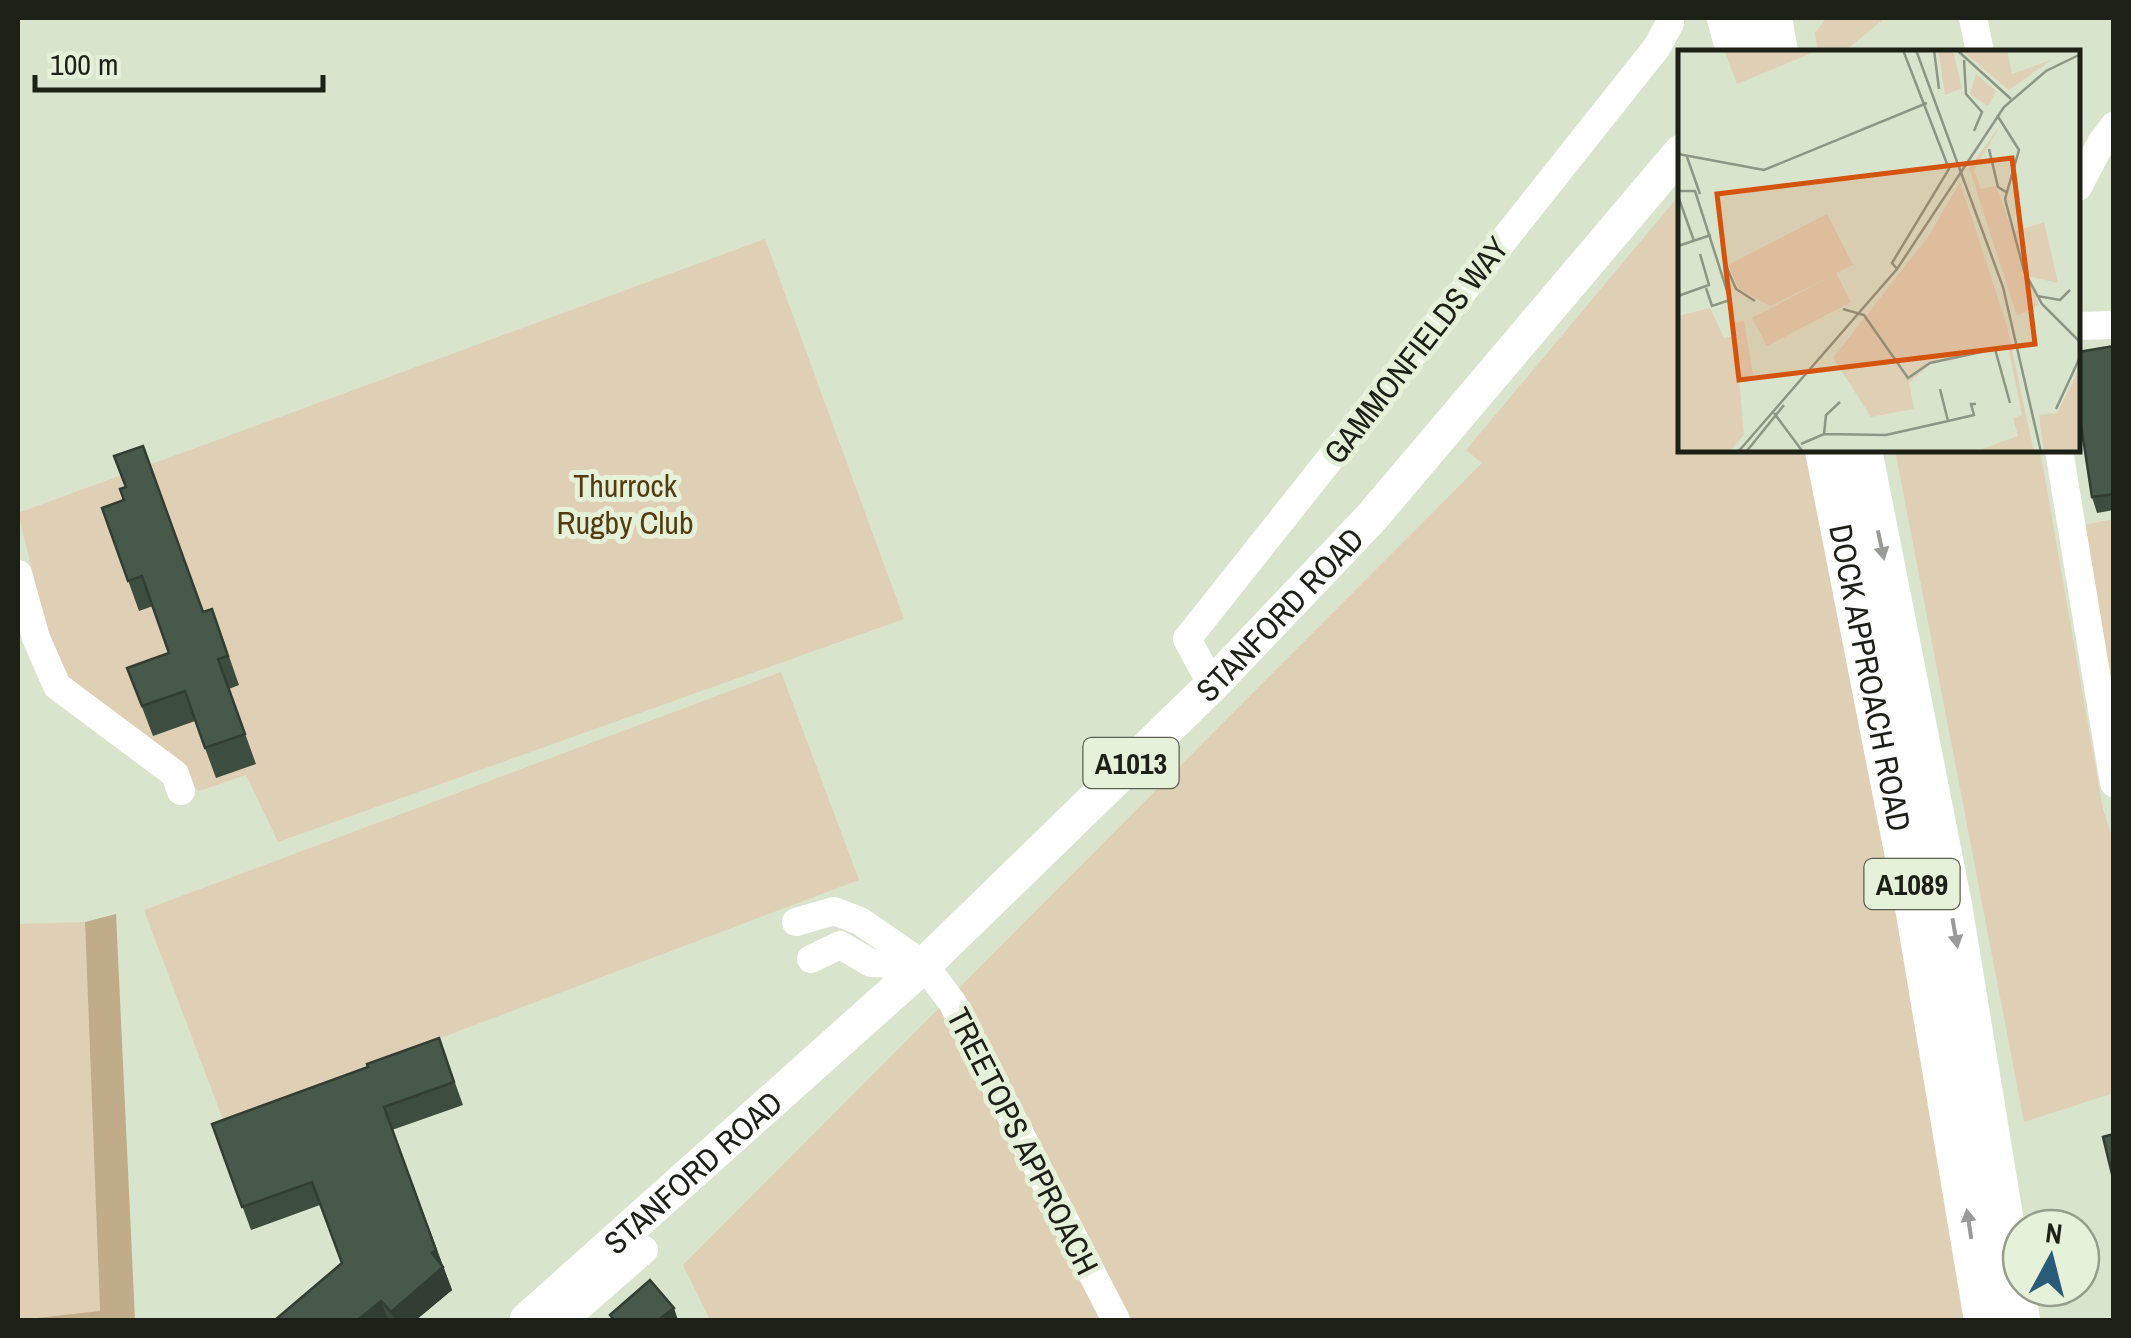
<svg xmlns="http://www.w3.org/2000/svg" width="2131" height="1338" font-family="'Archivo Narrow',sans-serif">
	<rect width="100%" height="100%" fill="#d9e4cc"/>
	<path fill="#dfd0b5" d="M1826 18H1885L1850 47 1851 52H1818L1815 33Z
		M1681 193V450H1810L1866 721 1966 1320H710L683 1265 1482 463 1466 450Z
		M765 239 904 619 278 842 246 775 199 791 77 689 54 660 18 513Z
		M1895 450H2040L2103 809 2113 840 2114 1093 2024 1122Z
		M2113 519V708L2080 526Z
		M781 672 859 880 223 1120 144 910Z
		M85 922 100 1312 18 1319V924Z"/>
	<path fill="#c0ac88" d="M116 914 135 1320H18L100 1311 85 922Z"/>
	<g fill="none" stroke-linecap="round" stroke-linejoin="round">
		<path stroke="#fff" stroke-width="28" d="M1973 18 1980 52
			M2078 187 2101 143 2114 126
			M2078 326 2114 325
			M2059 450 2114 783
			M18 574 36 638 57 686 175 774 181 791
			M1212 685 1187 639 1657 47 1670 23V18
			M796 922 834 911 860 921 924 965 952 1002 1116 1320
			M811 959 840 945 871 963 922 965
			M564 1320 644 1250"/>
		<path stroke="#fff" stroke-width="35" id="s1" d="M527 1320 924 965 1212 685 1371 518 1681 152"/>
		<g stroke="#fff" stroke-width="42">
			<path d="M1728 18 1737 52"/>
			<path d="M1771 18 1777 52"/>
			<path id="s2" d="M1826 450 1916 907 1985 1320"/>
			<path d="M1861 450 1951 905 2019 1320"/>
		</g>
	</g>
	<path fill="#3d4d40" d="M2114 346V510L2097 513 2092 497Z
		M124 500 223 639 239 685 229 689 256 764 216 778 195 721 153 736 127 668 169 653 153 606 139 611 102 508Z
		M439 1038 463 1105 392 1130 452 1290 416 1320H275L342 1263 320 1205 251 1230 212 1124 368 1067Z"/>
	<path fill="#323e34" d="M384 1107 452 1290 416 1320H394L391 1312Z
		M381 1301 388 1320H358Z
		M674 1308 678 1320H658Z"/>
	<path fill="#47594a" stroke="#323e34" stroke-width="2.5" d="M2114 346V494L2092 497 2078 405V352Z
		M143 446 203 612 212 609 228 656 218 659 245 734 205 748 185 691 142 706 127 668 169 653 142 576 128 581 102 508 124 500 120 489 126 487 114 456Z
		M439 1038 454 1082 384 1107 436 1250 432 1253 443 1267 391 1312 381 1301 358 1320H275L342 1263 312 1182 242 1207 212 1124 368 1067 367 1064Z
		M2114 1134V1174H2112L2103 1137Z
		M650 1280 674 1308 658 1320H614L610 1315Z"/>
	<defs><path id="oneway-solid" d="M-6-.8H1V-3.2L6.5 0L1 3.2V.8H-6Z" transform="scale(2.5)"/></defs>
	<g fill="#999b97">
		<use href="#oneway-solid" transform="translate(1881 545) rotate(78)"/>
		<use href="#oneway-solid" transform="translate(1955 933) rotate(80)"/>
		<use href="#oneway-solid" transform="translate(1969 1224) rotate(-99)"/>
	</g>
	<g text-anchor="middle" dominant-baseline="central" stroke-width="10" stroke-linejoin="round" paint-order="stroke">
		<g fill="#e6f1d9" stroke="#595f51" stroke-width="2.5">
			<rect x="1083.5" y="738" width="95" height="50" rx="8"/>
			<rect x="1864.5" y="859" width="95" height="50" rx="8"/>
		</g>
		<g font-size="30" font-weight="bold" fill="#1c2017">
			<text x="1131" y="763">A1013</text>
			<text x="1912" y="884">A1089</text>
		</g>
		<g font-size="32" fill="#1c2017" stroke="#e6f1d9">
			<text transform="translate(1416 350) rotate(-52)">GAMMONFIELDS WAY</text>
			<text stroke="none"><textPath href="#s1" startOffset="1032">STANFORD ROAD</textPath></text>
			<text stroke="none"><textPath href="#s2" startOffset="232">DOCK APPROACH ROAD</textPath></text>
			<text transform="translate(1023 1141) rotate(63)">TREETOPS APPROACH</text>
			<text stroke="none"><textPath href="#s1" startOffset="222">STANFORD ROAD</textPath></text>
		</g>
		<g font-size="32" fill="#533d10" stroke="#e6f1d9">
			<text x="625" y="485">Thurrock<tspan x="625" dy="37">Rugby Club</tspan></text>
		</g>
	</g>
	<g transform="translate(1678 50)">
		<rect width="402" height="402" fill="#d9e4cc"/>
		<path d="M46 0H141L59 34ZM260 0H275L284 38 267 45ZM283 0H329L334 24 373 10 331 40ZM298 24 318 41 310 56 292 44ZM324 73 296 120 303 139 318 136 361 255 339 266 291 118ZM282 132 329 276 356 402H296L340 386 335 368 344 365 330 297 252 314 231 333 236 359 193 367 155 308 252 184ZM149 164 175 215 158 223 173 252 89 296 74 268 152 227 92 256 61 239 50 215ZM366 172 380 233 350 226 336 182ZM32 258 46 288 56 286 55 273 66 271 75 325 61 328 66 385 51 402H0V266ZM402 317V402H366L361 365 379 363Z" fill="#dfd0b5"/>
		<path fill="none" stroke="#8d9684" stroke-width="2.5" d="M238 0 325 237 363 402M256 0 261 39M279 0 333 49M286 10 288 44 304 62 296 81M319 65 341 100 327 149 346 221 364 254 403 293M311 99 320 137 328 142M0 104 86 120 249 53M9 107 22 144M2 141H17L52 250 34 256 28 238M0 146 16 191M0 196 33 185M49 218 58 239 77 251M219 219 214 213 271 119 225 0M0 246 31 235 22 204M359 246 382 250 392 240M165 259 186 265 230 328 252 313 317 299 332 353M378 359 403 305M96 363 125 402M270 371 296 365 293 354H298M146 384 148 365 162 352M123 394 146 384 208 385 270 371 262 339M60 402 219 219 326 57 368 21 403 4M68 402 106 355"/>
		<path fill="#d4530d" fill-opacity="0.15" stroke="#d4530d" stroke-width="5" d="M334 108 357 294 61 330 39 144Z"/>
		<rect width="402" height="402" fill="none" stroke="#1c2017" stroke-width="5"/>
	</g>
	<rect width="2131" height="1338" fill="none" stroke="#1c2017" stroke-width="40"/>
	<g transform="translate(2051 1258) rotate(7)"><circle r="48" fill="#e6f1d9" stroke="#959d8b" stroke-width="2.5"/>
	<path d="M0-8L18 38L0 25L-18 38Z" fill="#2a5c79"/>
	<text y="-15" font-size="28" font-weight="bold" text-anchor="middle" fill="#1c2017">N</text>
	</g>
	<path d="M35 75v15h288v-15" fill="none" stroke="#1c2017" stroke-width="5"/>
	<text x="50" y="75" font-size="30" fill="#1c2017" stroke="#e6f1d9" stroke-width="8" paint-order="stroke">100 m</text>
</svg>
